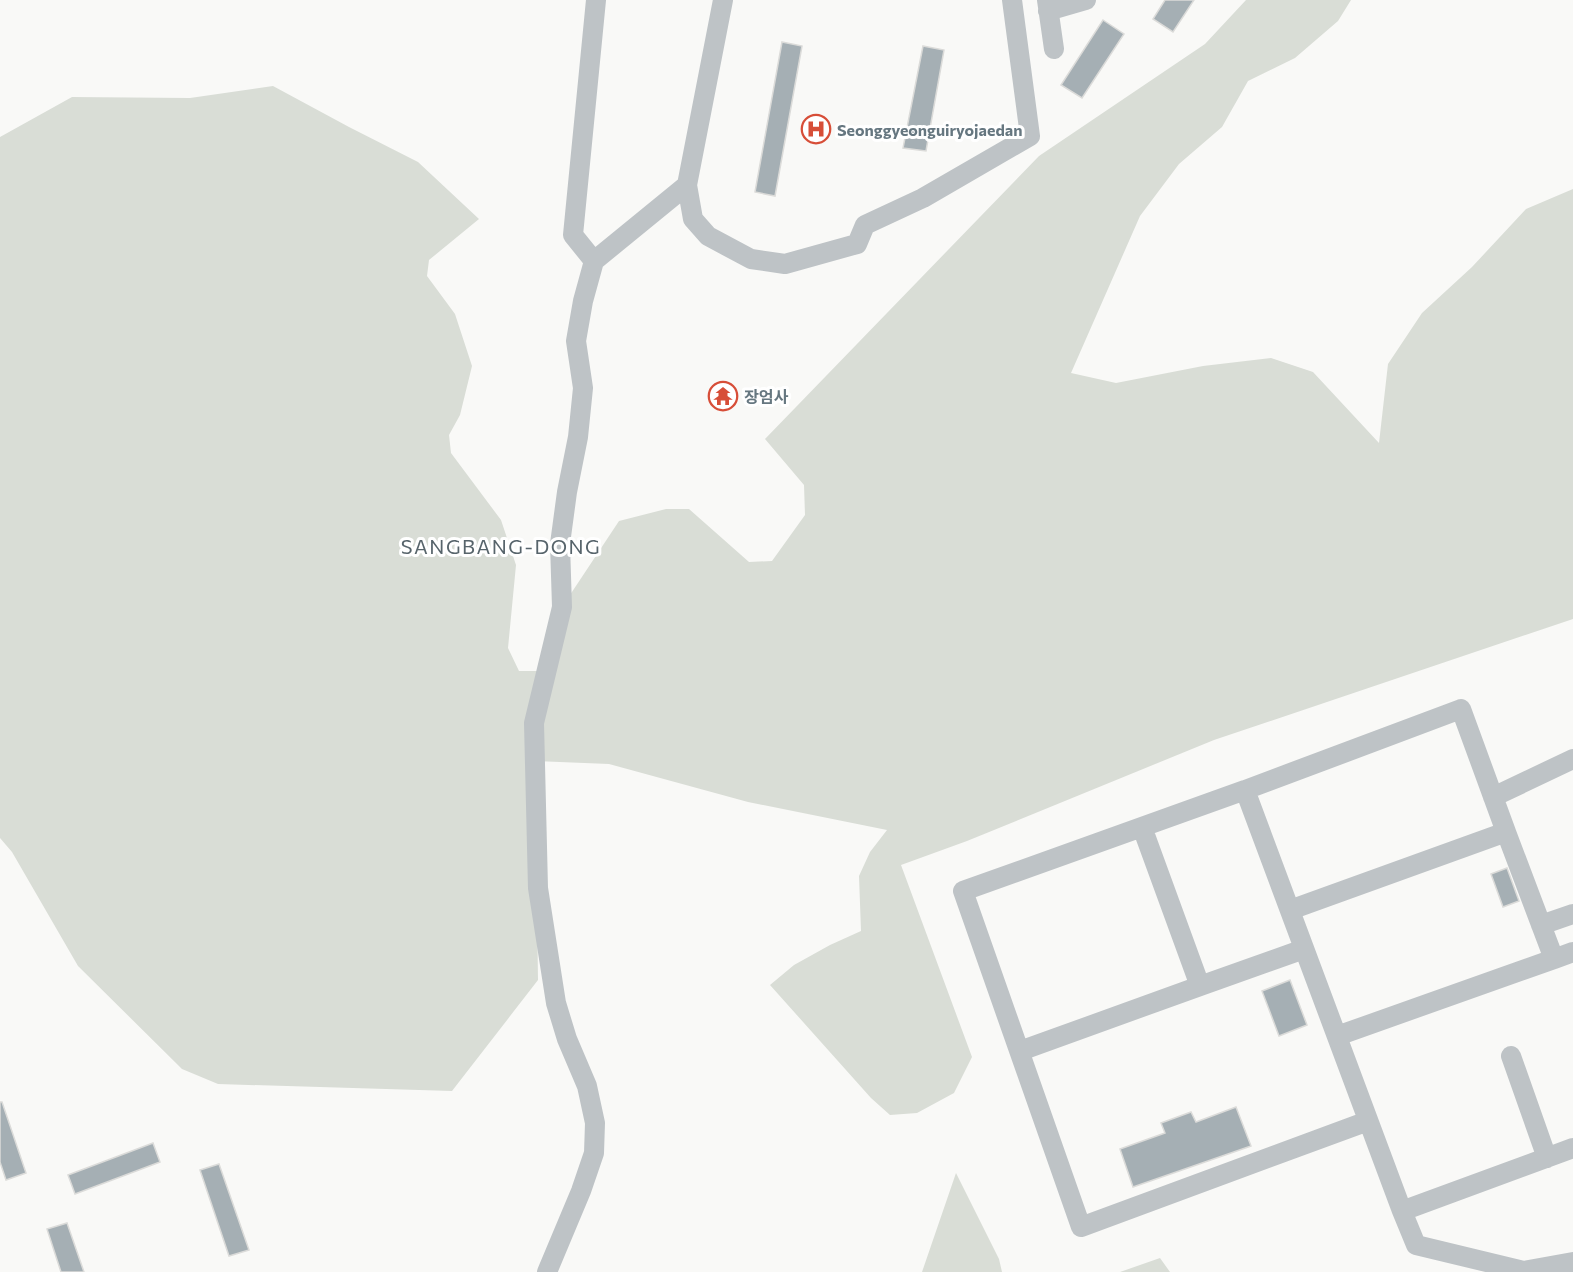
<svg xmlns="http://www.w3.org/2000/svg" width="1573" height="1272" font-family="Commissioner,'Noto Sans KR',sans-serif">
	<rect width="100%" height="100%" fill="#f9f9f7"/>
	<path fill="#d9ddd6" d="M1246 0H1351L1338 21 1295 58 1248 81 1222 127 1179 164 1140 216 1071 373 1116 383 1203 366 1271 358 1313 372 1379 443 1388 364 1422 313 1472 267 1526 209 1573 189V619L1214 740 967 841 901 865 972 1057 954 1093 917 1113 890 1115 871 1098 770 985 794 965 830 945 861 931 859 876 870 852 887 830 748 802 609 764 535 761 538 980 452 1091 218 1084 182 1069 78 966 12 852 0 838V137L72 97 190 98 273 86 349 127 418 162 479 219 429 260 427 276 455 314 472 366 460 415 449 435 451 453 501 520 516 565 508 648 519 671H546L562 607 619 521 666 509H689L749 562 772 561 805 515 804 485 765 439 1039 156 1205 44Z
		M956 1173 999 1259 1002 1272H922Z
		M1160 1258 1170 1272H1120Z"/>
	<path fill="#a5afb4" stroke="#dbdbd9" stroke-width="1.5" d="M1165 0H1194L1173 32 1153 19Z
		M1103 20 1124 34 1082 98 1061 85Z
		M782 42 802 46 775 196 755 192Z
		M923 46 944 50 926 151 903 148Z
		M1507 868 1519 901 1503 907 1491 874Z
		M1290 980 1307 1025 1279 1036 1262 991Z
		M0 1102H2L26 1173 6 1180 0 1162Z
		M1236 1107 1251 1146 1133 1187 1120 1149 1165 1133 1161 1123 1191 1112 1196 1122Z
		M153 1143 160 1162 75 1194 68 1175Z
		M219 1164 249 1250 229 1256 200 1170Z
		M67 1223 84 1272H61L47 1229Z"/>
	<g fill="none" stroke-linecap="round" stroke-linejoin="round">
		<path stroke="#bec3c6" stroke-width="20" d="M596 0 573 235 594 261 687 185
			M723 0 687 185 693 219 708 236 751 259 785 264 857 244 865 225 923 198 1030 136 1012 0
			M1047 0 1054 49
			M1048 11 1086 0
			M1245 790 963 891 1081 1227 1368 1121
			M1493 797 1573 759
			M1142 827 1200 986 1304 949
			M1290 910 1506 832 1461 709 1245 790 1402 1211 1416 1245 1524 1271 1573 1262
			M1541 925 1573 914
			M1554 959 1573 952
			M1337 1036 1554 959 1506 832
			M1020 1051 1200 986
			M1511 1056 1547 1158
			M1402 1211 1573 1148
			M547 1272 581 1191 594 1153 595 1123 587 1086 567 1039 556 1003 538 888 534 723 562 607 560 544 567 492 578 437 583 388 576 341 583 301 594 261"/>
	</g>
	<defs>
		<g id="hospital-ring" transform="scale(1.5)"><circle r="9.5" fill="#fff" stroke="#d74e38" stroke-width="1.5"/><path d="M-5-5h3v3.5h4V-5h3V5h-3V1.5h-4V5h-3Z" fill="#d74e38"/></g>
		<g id="temple-ring" transform="scale(1.5)"><circle r="9.5" fill="#fff" stroke="#d74e38" stroke-width="1.5"/><path d="M0-6L5-2H3V0L6.5 2.5H4V6H1.5V3h-3V6H-4V2.5H-6.5L-3 0V-2H-5Z" fill="#d74e38"/></g>
	</defs>
	<g fill-rule="evenodd">
		<use href="#hospital-ring" x="816" y="129"/>
		<use href="#temple-ring" x="723" y="396"/>
	</g>
	<g text-anchor="middle" dominant-baseline="central" stroke-width="6" stroke-linejoin="round" paint-order="stroke">
		<g font-size="16" font-weight="bold" fill="#667780" stroke="#fff" text-anchor="start">
			<text x="837" y="129">Seonggyeonguiryojaedan</text>
			<text x="744" y="396">장엄사</text>
		</g>
		<g font-size="20" letter-spacing="1.5" fill="#57646b" stroke="#fff">
			<text x="501" y="546">SANGBANG-DONG</text>
		</g>
	</g>
</svg>
